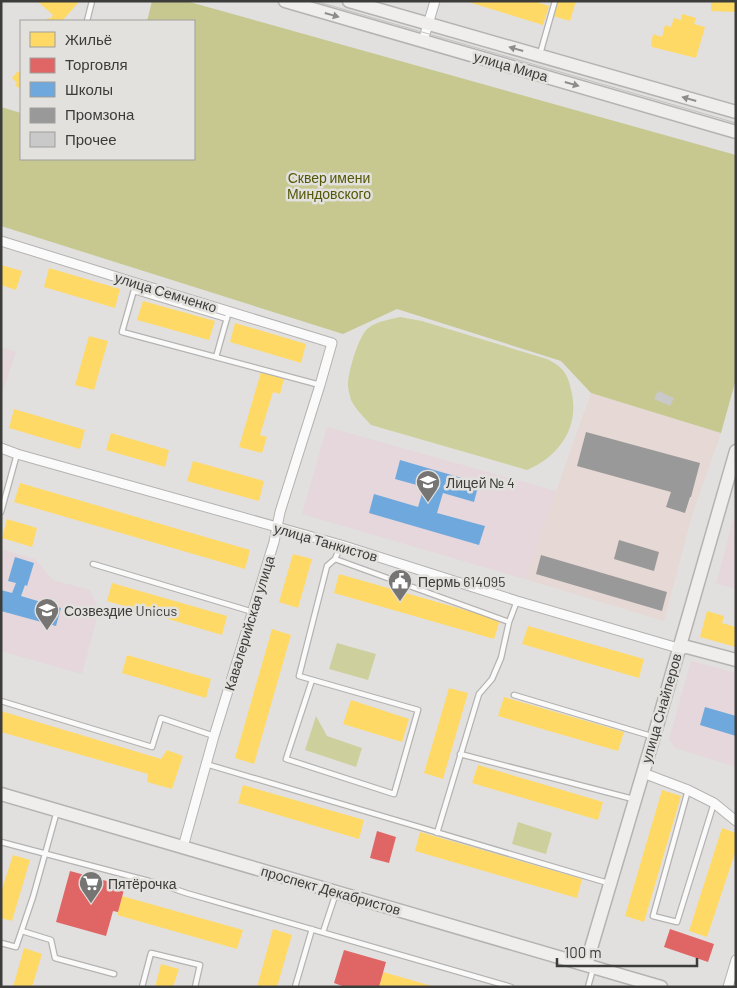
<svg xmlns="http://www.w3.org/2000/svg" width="737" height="988" font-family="Barlow,sans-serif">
	<rect width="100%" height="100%" fill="#e1e0df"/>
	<path fill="#e6d8d4" d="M591 393 721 433 692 515 664 621 525 579Z"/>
	<path fill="#e5d7dc" d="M1 347 16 352 1 397Z
		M327 427 556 491 525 579 302 514Z
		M733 520 736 521V589L716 584Z
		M1 549 35 559 53 580 90 590 99 610 82 674 1 651Z
		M691 661 736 673V767L675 748 669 739Z"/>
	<path fill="#cdd09c" d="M400 317 422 321 547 359C565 368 568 375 572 394 579 429 558 457 527 470L371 425C364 417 356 410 351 400 350 396 348 389 348 385 348 372 358 338 367 329 376 321 389 320 400 317Z
		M337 643 376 654 368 680 329 669Z
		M316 716 327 736 362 748 356 767 305 750Z
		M518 822 552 833 546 854 512 844Z"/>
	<path fill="#c6c890" d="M152 1H186L736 155V379L721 433 591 393 561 361 397 309 343 334 1 226V107L21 113V159H194V21H147Z"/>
	<path fill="#ffd966" d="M37 1H76L78 3 62 21 60 20 59 21H45L48 18 50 19 53 15Z
		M465 1H534L549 6 543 25Z
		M558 1H576L570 21 553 16Z
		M711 1H736V12L711 11Z
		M682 14 696 18 694 24 705 27 696 58 652 47 651 45 653 34 662 37 665 25 671 27 674 18 681 20Z
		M18 71 21 74V90L15 85 17 83 12 78Z
		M1 265 22 271 16 290 1 285Z
		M49 268 120 289 115 308 44 287Z
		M143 301 215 321 209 340 137 320Z
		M235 323 306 344 301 363 230 342Z
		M89 336 108 341 94 390 75 385Z
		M261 372 284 379 280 394 273 392 260 435 267 437 262 453 239 447Z
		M14 409 85 430 80 449 9 428Z
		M111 433 169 450 165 467 106 450Z
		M193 461 264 481 259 501 187 481Z
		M20 483 250 550 245 569 14 502Z
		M7 519 37 528 32 547 2 538Z
		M293 554 312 559 298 608 279 602Z
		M339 574 500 620 494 639 334 593Z
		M112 583 227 616 222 635 107 601Z
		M707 611 724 616 722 623 736 627V647L700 637Z
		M528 626 644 659 639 678 522 644Z
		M272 629 291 635 254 764 235 758Z
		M127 655 211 679 206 698 122 673Z
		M449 688 468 693 443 779 424 773Z
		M504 697 624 732 618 751 498 716Z
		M351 700 409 719 402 742 343 724Z
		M1 711 161 759 167 750 183 756 172 789 147 782 148 774 1 732Z
		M478 765 603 802 598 820 472 783Z
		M243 785 364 820 359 839 238 803Z
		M662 790 681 796 644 922 625 916Z
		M722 828 736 833V850L707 937 689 931Z
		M420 832 582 879 577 898 415 851Z
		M13 855 30 860 12 921 1 918V892Z
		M122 896 243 930 237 949 117 915Z
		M273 929 292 935 277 987H257Z
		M24 948 42 954 32 987H13Z
		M161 964 179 969 173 987H155Z
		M383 972 432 986V987H379Z"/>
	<path fill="#e06666" d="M377 831 396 837 389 863 370 858Z
		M70 871 125 886 118 912 113 911 106 936 56 922Z
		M670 929 714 944 708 962 664 947Z
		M344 950 386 962 379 987H345L334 983Z"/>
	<path fill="#6fa8dc" d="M400 460 479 483 474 502 443 493 437 513 485 526 479 545 369 513 374 494 418 507 424 487 395 479Z
		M15 557 34 563 27 586 25 585 21 596 61 608 56 626 1 611V590L12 593 16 583 8 581Z
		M705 707 736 716V736L700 725Z"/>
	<path fill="#999" d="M586 432 700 463 691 497H690L685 513 666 507 671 492 577 466Z
		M619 540 659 552 654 571 614 559Z
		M541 555 667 592 662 611 536 574Z"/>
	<path fill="#cac9c9" d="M658 391 674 398 670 406 654 399Z"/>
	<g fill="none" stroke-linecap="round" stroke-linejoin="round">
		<g stroke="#b4b3b2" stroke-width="7">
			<path id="lane" d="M87 21 92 1
				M540 54 555 1
				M136 283 122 332 320 385
				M134 291 227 319
				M216 357 229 311
				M1 512 17 454
				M341 545 335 559 509 622 517 601
				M93 564 253 612
				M312 680 286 759 394 794 418 710 299 676 327 566 335 559
				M514 695 651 736
				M1 701 152 747 161 718 214 736
				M460 754 633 799
				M206 764 608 883
				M688 790 653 916 677 922 714 803
				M437 833 479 694 492 679 501 658 509 622
				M1 842 160 884 186 893 511 987
				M22 931 51 940 55 958 114 974
				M323 932 336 893
				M1 943 16 947 33 897 57 811
				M142 987 151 953 200 965 195 987
				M295 987 312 929
				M588 987 593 969"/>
		</g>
		<g stroke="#b4b3b2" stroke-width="11">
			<path id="street" d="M423 41 435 1
				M1 241 136 283 332 343 320 385 280 512 274 542 214 736 183 847
				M1 448 17 454 341 545 517 601 678 648
				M643 773 688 790 714 803 736 821
				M728 987 736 960"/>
		</g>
		<g stroke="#b4b3b2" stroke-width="15">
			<path id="secondary" d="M285 1 736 132
				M349 1 736 112
				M678 648 687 647 736 660
				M1 794 661 987
				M586 965 654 736 736 451"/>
		</g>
		<use href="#lane" stroke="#fafafa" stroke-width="4.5"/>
		<use href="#street" stroke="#fafafa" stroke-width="9"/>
		<use href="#secondary" stroke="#f0eeec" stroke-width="12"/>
		<path stroke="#c2c2c1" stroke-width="1" d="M315 1 736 123"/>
	</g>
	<defs><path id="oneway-solid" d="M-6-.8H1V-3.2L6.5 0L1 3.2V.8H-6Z" transform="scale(1.25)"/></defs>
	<g fill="#8d8c8a">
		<use href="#oneway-solid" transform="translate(332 15) rotate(16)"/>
		<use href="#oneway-solid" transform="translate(516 49) rotate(-164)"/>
		<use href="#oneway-solid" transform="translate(572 84) rotate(16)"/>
		<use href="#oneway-solid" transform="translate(689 99) rotate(-164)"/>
	</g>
	<defs>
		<g id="school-pin" transform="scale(1.25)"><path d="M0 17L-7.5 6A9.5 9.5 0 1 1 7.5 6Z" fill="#767574" stroke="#e2e1de"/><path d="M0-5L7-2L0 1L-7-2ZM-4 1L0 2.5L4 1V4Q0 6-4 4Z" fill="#fff"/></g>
		<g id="civic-pin" transform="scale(1.25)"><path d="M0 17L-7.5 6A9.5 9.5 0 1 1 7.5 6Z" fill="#767574" stroke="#e2e1de"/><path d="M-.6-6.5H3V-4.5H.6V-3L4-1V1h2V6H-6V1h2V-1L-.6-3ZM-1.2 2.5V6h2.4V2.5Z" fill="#fff"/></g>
		<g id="supermarket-pin" transform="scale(1.25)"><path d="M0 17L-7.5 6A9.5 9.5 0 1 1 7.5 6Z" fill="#767574" stroke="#e2e1de"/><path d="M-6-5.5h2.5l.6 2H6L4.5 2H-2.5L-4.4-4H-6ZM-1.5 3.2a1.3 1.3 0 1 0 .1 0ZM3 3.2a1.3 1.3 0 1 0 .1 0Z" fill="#fff"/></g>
	</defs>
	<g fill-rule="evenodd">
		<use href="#school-pin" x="428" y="482"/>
		<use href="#civic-pin" x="400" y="581"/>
		<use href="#school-pin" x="47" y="610"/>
		<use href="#supermarket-pin" x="91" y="883"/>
	</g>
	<g text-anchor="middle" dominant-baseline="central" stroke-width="5" stroke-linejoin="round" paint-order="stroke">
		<g font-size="14" fill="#3c3c3a" stroke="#e2e1de">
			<text transform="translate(511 66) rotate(16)">улица Мира</text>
			<text transform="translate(166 292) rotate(17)">улица Семченко</text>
			<text transform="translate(326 542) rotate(16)">улица Танкистов</text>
			<text transform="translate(249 623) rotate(-73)">Кавалерийская улица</text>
			<text transform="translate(661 708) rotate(-74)">улица Снайперов</text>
			<text transform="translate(331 890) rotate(16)">проспект Декабристов</text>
		</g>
		<g font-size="14" fill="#535707" stroke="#e2e1de">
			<text x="329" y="177">Сквер имени<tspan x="329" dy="16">Миндовского</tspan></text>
		</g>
		<g font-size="14" fill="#3c3c3a" stroke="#e2e1de" text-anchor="start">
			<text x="446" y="482">Лицей № 4</text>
			<text x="418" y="581">Пермь 614095</text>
			<text x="64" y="610">Созвездие Unicus</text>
			<text x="108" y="883">Пятёрочка</text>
		</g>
	</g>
	<rect width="737" height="988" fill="none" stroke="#3c3c3a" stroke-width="5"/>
	<rect x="20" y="20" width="175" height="140" fill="#e2e1de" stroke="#a09f9c"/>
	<rect x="30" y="32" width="25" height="15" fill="#ffd966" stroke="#a09f9c"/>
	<text x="65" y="45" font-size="15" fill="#3c3c3a">Жильё</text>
	<rect x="30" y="58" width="25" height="15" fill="#e06666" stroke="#a09f9c"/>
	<text x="65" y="70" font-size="15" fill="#3c3c3a">Торговля</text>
	<rect x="30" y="82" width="25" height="15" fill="#6fa8dc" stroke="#a09f9c"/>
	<text x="65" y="95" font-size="15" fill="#3c3c3a">Школы</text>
	<rect x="30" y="108" width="25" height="15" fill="#999999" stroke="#a09f9c"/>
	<text x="65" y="120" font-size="15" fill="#3c3c3a">Промзона</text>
	<rect x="30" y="132" width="25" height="15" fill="#cac9c9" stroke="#a09f9c"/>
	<text x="65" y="145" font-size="15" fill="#3c3c3a">Прочее</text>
	<path d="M557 958v8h140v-8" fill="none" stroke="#3c3c3a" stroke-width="2.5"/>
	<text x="564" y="958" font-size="15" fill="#3c3c3a" stroke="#e2e1de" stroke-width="4" paint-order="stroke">100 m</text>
</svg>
